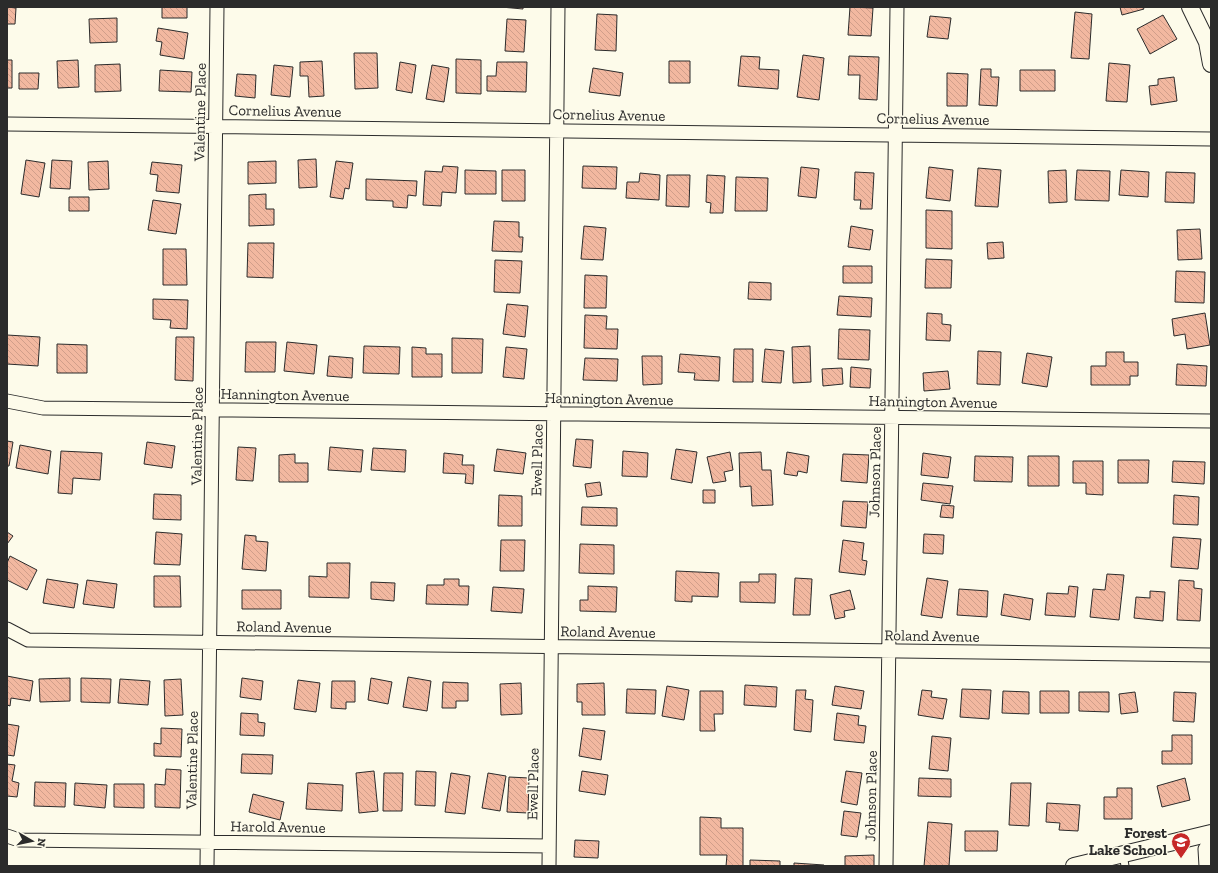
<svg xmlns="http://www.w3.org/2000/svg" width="1218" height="873" font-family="'Zilla Slab',serif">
	<defs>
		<pattern id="building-back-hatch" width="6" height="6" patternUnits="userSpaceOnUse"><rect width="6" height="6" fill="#f2b8a0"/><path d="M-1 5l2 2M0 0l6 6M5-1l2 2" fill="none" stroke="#d09e8a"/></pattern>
	</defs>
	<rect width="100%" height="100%" fill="#fdfbea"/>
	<path fill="url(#building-back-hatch)" stroke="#2b2b2b" d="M7 7 16 8 15 24H7Z
		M162 7H187V18H162Z
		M501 7H523V9Z
		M850 7 873 8 871 36 848 35Z
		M1120 7H1143L1144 9 1122 15Z
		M1075 12 1092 14 1089 59 1071 58Z
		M597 14 617 15 616 51 595 50Z
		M1163 15 1177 39 1150 54 1137 29Z
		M930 16 951 18 948 39 927 37Z
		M117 18V42L90 43 89 19Z
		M507 19 526 20 524 52 505 51Z
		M158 28 188 33 184 59 160 55 162 42 156 41Z
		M354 53H377L378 88 355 89Z
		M803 55 824 58 819 100 797 97Z
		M741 56 760 57 759 69 779 70 778 89 738 86Z
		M849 56 879 57 877 100 859 99 860 75H848Z
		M456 59 481 60V94L456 93Z
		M7 60H12V88H7Z
		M78 60 79 87 58 88 57 61Z
		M322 61 324 96 309 97 308 76H300V62Z
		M669 61H690V83H669Z
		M400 62 416 65 412 93 396 90Z
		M497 62H527L526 92 487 91V76H496Z
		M1109 63 1130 65 1127 102 1106 101Z
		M120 64 121 91 95 92V65Z
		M274 65 293 67 290 97 271 95Z
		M432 65 449 68 444 102 426 99Z
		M593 68 623 73 620 96 589 92Z
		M981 69H991V77H999L997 106 979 105Z
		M160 70 192 72 191 92 159 91Z
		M1020 70H1055V91H1020Z
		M19 73H39L38 89H19Z
		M947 73 968 74 967 106H947Z
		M237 74 256 75 255 98 235 96Z
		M1174 77 1177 101 1151 105 1149 86 1158 85V79Z
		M316 159 317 187 299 188 298 160Z
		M26 160 45 163 39 197 21 194Z
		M52 160 72 161 70 189 50 188Z
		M108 161 109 189 89 190 88 162Z
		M276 161V183L248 184V162Z
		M336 161 353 163 349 189 345 188 343 199 330 197Z
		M152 162 182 165 179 193 156 191 158 175 150 174Z
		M443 166 458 167 456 193 442 192 441 206 423 205 425 171 442 172Z
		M583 166 617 167 616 189 582 188Z
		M801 167 819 169 816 198 798 196Z
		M929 167 953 170 950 201 926 198Z
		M978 168 1001 170 998 207 975 206Z
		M465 170 496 171V194H465Z
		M502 170H525V201H502Z
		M1066 170 1067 202 1049 203 1048 171Z
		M1077 170 1110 171 1109 201 1075 200Z
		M1121 170 1149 172 1148 197 1119 195Z
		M855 172 874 173 872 209H860L861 200H854Z
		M1166 172 1195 173 1194 203 1165 202Z
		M640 173 660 175 659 200 626 198 627 182H639Z
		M667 175H690L689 207 666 206Z
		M707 175 725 176 723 213H710L711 203 706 202Z
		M736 177 768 178 767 211H735Z
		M366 179 417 181 416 196 408 195 407 208 393 207V201L366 200Z
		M266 194V209H274V225L249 226V195Z
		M69 197H89V211H69Z
		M153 200 181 204 176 234 148 230Z
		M926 210 952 211V249L926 248Z
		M494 221 519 222V237H523L522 252 492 251Z
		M584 226 606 228 603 260 581 259Z
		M851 226 873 230 870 250 848 247Z
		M1200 229 1202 259 1178 260 1177 230Z
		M1003 242 1004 258 988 259 987 243Z
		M248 243H274L273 278 247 277Z
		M163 249H186L187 285H163Z
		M926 259 952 260 951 288H925Z
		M495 260 522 261 520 293 494 292Z
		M843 266H872V283H843Z
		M1176 271 1205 272 1204 303 1175 302Z
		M585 275 607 276 606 308H584Z
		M749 282 771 283V300L748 299Z
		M839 296 872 298 871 317 837 315Z
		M153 299 188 300 187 329 170 328 171 320 153 319Z
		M507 304 528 306 525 337 503 334Z
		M927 313 942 314V324L951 325 950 341 926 340Z
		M1205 313 1210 345 1187 349 1185 334 1174 336 1172 319Z
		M585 315 607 316 606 329H618L617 349 584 348Z
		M839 329 870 330 869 360 838 359Z
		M7 335 40 337 38 366 7 364Z
		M176 337H194L193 381 175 380Z
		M452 338 483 339 482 373H452Z
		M246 342H276L275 372H245Z
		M287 342 317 345 314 374 284 371Z
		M57 344 87 345V373H57Z
		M364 346 400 347 399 374 363 373Z
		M810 346 811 382 793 383 792 347Z
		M412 347 426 348V354H442V377H412Z
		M506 347 527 349 524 379 503 377Z
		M734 349H753V382H733Z
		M765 349 784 351 781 383 762 382Z
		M978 351 1001 352 1000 385 977 384Z
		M1106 352H1124V362H1138V376H1130V385H1091V366H1106Z
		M1027 353 1052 357 1047 387 1022 383Z
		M680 354 720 357 719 381 694 380 695 373 678 372Z
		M329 356 353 358 352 378 327 376Z
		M642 356H662V384L643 385Z
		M585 358 618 359 617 381 583 380Z
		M1177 364 1207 366 1206 386 1176 385Z
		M851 367 871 369 870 388 850 387Z
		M842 368 843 384 823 386 822 369Z
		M948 371 950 389 924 391 923 373Z
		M576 439 593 440 591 468 573 466Z
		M7 441 13 442 9 466H7Z
		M147 442 175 446 172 468 144 464Z
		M20 445 51 451 48 474 16 468Z
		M238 447 256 448 253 481 236 480Z
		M330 447 363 450 361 472 328 470Z
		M373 448 406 450 405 472 371 470Z
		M497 449 526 453 523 474 494 471Z
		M676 449 697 452 692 483 671 479Z
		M61 451 102 453 100 480 73 478 72 494 58 493Z
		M623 451 648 453 647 477 622 476Z
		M730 452 733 470 724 472 726 481 713 483 707 457Z
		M761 452 762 470H771L773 505 752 506 751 486 740 487 739 453Z
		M787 452 809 456 807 473 798 471 797 476 784 474Z
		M444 453 463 455 462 465H474L473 484 465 483 466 474 443 473Z
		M923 453 951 457 948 478 921 475Z
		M295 454V463H308V482H279V455Z
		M843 454 869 455 867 483 841 481Z
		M975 456 1013 457 1012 482 974 481Z
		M1028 456H1059V486H1028Z
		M1118 460H1149L1148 483H1118Z
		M1073 461H1103V495L1086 494V483H1073Z
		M1173 461 1205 462 1204 484 1172 482Z
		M600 482 602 495 587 497 585 484Z
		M923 483 953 486 950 504 921 500Z
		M703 490H715V503H703Z
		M154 494 181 495V520L153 519Z
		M499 495 522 496V526H498Z
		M1174 495 1199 497 1198 525 1173 524Z
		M843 501 868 502 866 528 841 526Z
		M942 505 954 506 953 518 940 517Z
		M582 507 617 508V526L581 525Z
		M7 532 13 536 7 544Z
		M156 532 182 534 180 565 154 564Z
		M924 534 944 535 943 554 923 553Z
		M245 535 256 536V541L268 542 266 571 242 569Z
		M1173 537 1201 539 1198 569 1171 567Z
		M501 540H525L524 571H500Z
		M843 540 864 543 862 560 867 561 865 575 839 572Z
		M580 544 614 545V574L579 573Z
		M10 556 37 570 27 590 7 580V563Z
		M327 563H350L349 598 309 597V576L327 577Z
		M676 571 719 573 718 597 692 596V602L675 601Z
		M759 574H776L775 603 740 602V582H759Z
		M1107 574 1124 575 1119 620 1090 617 1093 589 1105 590Z
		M154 576H180L181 607H154Z
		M795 578 812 579 810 615H793Z
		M927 578 948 581 942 618 921 615Z
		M47 579 78 584 74 608 43 603Z
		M444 579H459V586H469L468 605 426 604 427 585H444Z
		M87 580 117 584 114 608 83 604Z
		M1179 580 1194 581V588L1202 589 1200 621 1177 620Z
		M371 582 395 583 394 601 371 599Z
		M588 586 617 587 616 612 580 611V600H588Z
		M1069 586 1078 587 1075 617 1045 615 1047 593 1068 594Z
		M493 587 524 589 522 613 491 611Z
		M959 589 988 591 987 617 957 615Z
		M242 590H281V609H242Z
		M850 590 855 609 844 611 845 617 835 619 830 595Z
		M1150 591 1165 592 1163 621 1134 618 1136 597 1150 598Z
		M1004 594 1033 599 1030 620 1001 615Z
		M7 676 33 681 30 701 11 698 10 706 7 705Z
		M408 677 431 681 427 711 403 707Z
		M70 678V701L40 702 39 679Z
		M81 678 111 679 110 703 81 702Z
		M242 678 263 681 261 700 240 697Z
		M371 678 392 682 388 704 368 700Z
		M120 679 150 681 148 705 118 703Z
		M181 679 183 715 165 716 164 680Z
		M298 680 320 683 316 712 294 709Z
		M332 681H355V702H346V709L331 708Z
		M443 682 468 683V701H456V708H442Z
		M521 683 522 714 501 715 500 684Z
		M604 683 605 715H582V702H577V684Z
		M745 685 777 687 776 707 744 705Z
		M667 686 689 690 684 720 662 716Z
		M835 686 864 691 861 709 832 705Z
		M627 689 656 690 655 714 626 713Z
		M962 689 991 690 989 719 960 717Z
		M796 690H806L805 699 813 700 811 732 794 730Z
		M922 690 932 691 931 697 947 699 943 719 918 715Z
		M700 691H723V714H714L715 731H700Z
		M1003 691 1029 692V714L1002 713Z
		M1040 691H1069V713H1040Z
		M1079 692H1109V712L1079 711Z
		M1135 692 1138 712 1121 714 1119 694Z
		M1174 692 1196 693 1194 722 1173 721Z
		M241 713 258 714V722L265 723 264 736 240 735Z
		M837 713 859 716 858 725 866 726 864 743 834 740Z
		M7 724 19 726 14 756 7 755Z
		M161 728 182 729 181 757 154 756V743L161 744Z
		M583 728 605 731 601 760 579 756Z
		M1172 735H1192V764H1162V751H1172Z
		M932 736 951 738 948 771 929 769Z
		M242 754 273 755 272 774 241 773Z
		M7 764 15 765 12 781 19 783 17 797 7 796Z
		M166 769 181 770 180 808 155 807V784L165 785Z
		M374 771 378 811 359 813 356 773Z
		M416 771 436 772 435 806 415 805Z
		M582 771 608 775 605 795 579 791Z
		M846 771 862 773 857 805 841 802Z
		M384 773H403L402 811H383Z
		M451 773 470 776 465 814 445 812Z
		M488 773 506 776 500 811 482 808Z
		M509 777 529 778 528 813 507 812Z
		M919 778 951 779V797L918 796Z
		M1185 778 1190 800 1162 807 1157 786Z
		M35 782 66 783 65 807 34 806Z
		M75 783 107 785 105 808 74 805Z
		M308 783 343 785 342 811 306 809Z
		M1011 783H1031L1029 826 1009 825Z
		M114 784H144V808L114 807Z
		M1117 788H1132V819H1104V797H1117Z
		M253 794 284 802 280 820 249 812Z
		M1047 803 1080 805 1078 831 1059 830 1060 823 1046 822Z
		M844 811 861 813 857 837 841 835Z
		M700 817 721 818V828H743V866H726L727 855H700Z
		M928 822 952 824 949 866H924Z
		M965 831H998L997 851H965Z
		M575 840 599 841 598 858 574 857Z
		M874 855V866H845V856Z
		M750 860 780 861V866H750Z
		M794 863 824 865V866H794Z"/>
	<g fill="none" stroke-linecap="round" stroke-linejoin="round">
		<g stroke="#2b2b2b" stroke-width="9">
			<path id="service" d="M1123 854 1125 866"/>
		</g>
		<g stroke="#2b2b2b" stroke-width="15">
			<path id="minor" d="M7 124 1211 139
				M7 401 43 408 1211 421
				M7 629 28 640 1211 655
				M7 836 19 840 549 846
				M207 866 217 7
				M549 866 558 7
				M886 866 897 7
				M1206 866 1205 849 1211 839"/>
		</g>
		<g stroke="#2b2b2b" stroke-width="18">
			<path id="tertiary" d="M1190 7 1207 42 1211 64
				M1074 866 1211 833"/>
		</g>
		<use href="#service" stroke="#fdfbea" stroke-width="7"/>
		<use href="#minor" stroke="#fdfbea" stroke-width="13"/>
		<use href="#tertiary" stroke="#fdfbea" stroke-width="16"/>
	</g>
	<defs>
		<g id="school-pin" transform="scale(1)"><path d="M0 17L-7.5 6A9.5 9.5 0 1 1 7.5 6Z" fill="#c62828" stroke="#fdfbea"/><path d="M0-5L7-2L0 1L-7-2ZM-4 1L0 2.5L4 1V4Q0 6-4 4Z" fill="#fff"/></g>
	</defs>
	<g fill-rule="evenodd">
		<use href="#school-pin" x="1181" y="842"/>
	</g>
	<g text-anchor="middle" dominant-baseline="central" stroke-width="3" stroke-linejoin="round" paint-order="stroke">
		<g font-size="15" fill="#2b2b2b" stroke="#fdfbea">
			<text transform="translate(285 111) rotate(1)">Cornelius Avenue</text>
			<text transform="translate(200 112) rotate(-89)">Valentine Place</text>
			<text transform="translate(609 115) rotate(1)">Cornelius Avenue</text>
			<text transform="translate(933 119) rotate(1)">Cornelius Avenue</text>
			<text transform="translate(285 395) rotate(1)">Hannington Avenue</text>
			<text transform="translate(609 399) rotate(1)">Hannington Avenue</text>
			<text transform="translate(933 402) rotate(1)">Hannington Avenue</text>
			<text transform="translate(197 436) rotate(-89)">Valentine Place</text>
			<text transform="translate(537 460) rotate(-89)">Ewell Place</text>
			<text transform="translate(875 472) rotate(-89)">Johnson Place</text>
			<text transform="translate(284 627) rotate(1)">Roland Avenue</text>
			<text transform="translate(608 632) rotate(1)">Roland Avenue</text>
			<text transform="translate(932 636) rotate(1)">Roland Avenue</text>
			<text transform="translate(192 760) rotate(-89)">Valentine Place</text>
			<text transform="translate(533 784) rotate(-89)">Ewell Place</text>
			<text transform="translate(871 796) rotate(-89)">Johnson Place</text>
			<text transform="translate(278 827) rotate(1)">Harold Avenue</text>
		</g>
		<g font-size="15" font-weight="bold" fill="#2b2b2b" stroke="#fdfbea" text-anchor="end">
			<text x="1167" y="833">Forest<tspan x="1167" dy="17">Lake School</tspan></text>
		</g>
	</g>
	<rect width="1218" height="873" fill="none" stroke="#2b2b2b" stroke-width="16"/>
	<g transform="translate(32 841) rotate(99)" stroke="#fdfbea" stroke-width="3" paint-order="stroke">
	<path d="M0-3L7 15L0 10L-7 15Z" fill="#2b2b2b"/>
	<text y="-6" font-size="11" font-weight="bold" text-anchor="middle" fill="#2b2b2b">N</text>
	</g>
</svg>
